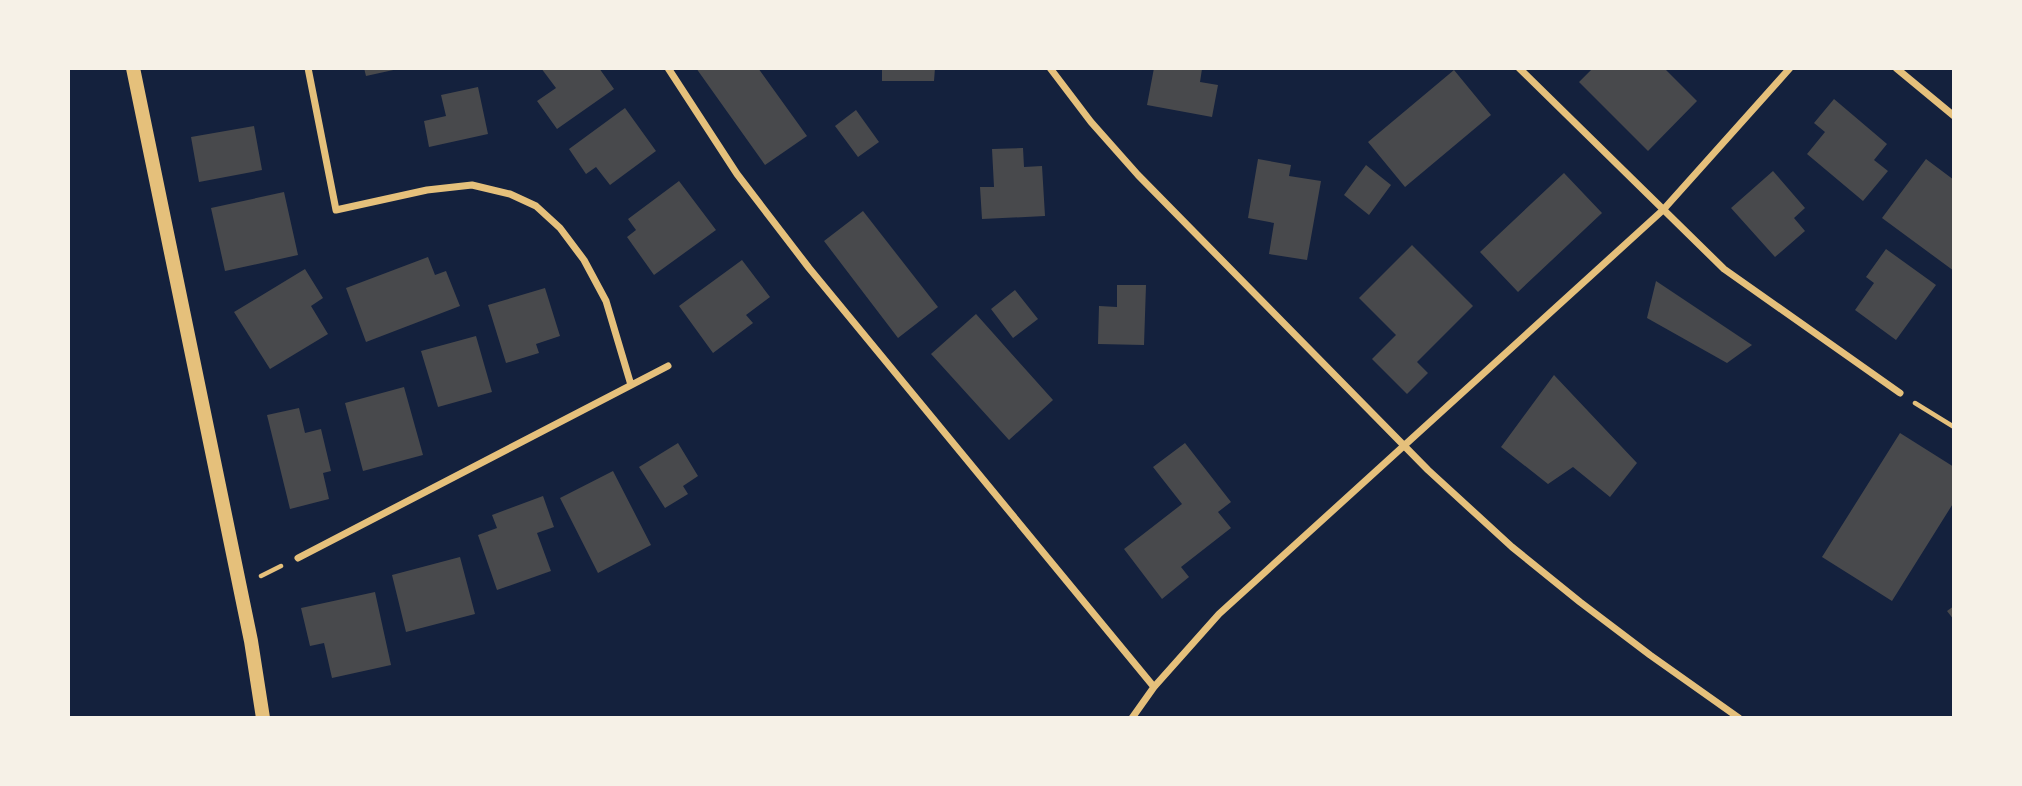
<svg xmlns="http://www.w3.org/2000/svg" width="2022" height="786" font-family="Helvetica,sans-serif">
	<rect width="100%" height="100%" fill="#14213d"/>
	<path fill="#48494c" d="M364 68H398V69L366 76Z
		M541 68H599L614 89 557 129 537 101 556 88Z
		M696 68H758L807 136 765 165Z
		M882 68H935L934 81H882Z
		M1154 68 1202 69 1200 82 1218 85 1212 117 1147 105Z
		M1593 68H1664L1697 101 1648 151 1579 82Z
		M1454 70 1491 115 1405 187 1368 142Z
		M478 87 488 134 429 147 424 121 446 116 441 95Z
		M1834 99 1887 144 1874 160 1888 171 1863 201 1807 154 1825 132 1814 123Z
		M625 108 656 151 610 185 596 167 586 174 569 149Z
		M856 110 879 142 858 157 835 126Z
		M254 126 262 170 199 182 191 137Z
		M1023 148 1024 167 1042 166 1045 216 982 219 980 187H994L992 149Z
		M1258 159 1291 165 1289 176 1321 181 1307 260 1269 254 1274 223 1248 218Z
		M1926 159 1954 180V271L1882 218Z
		M1366 165 1391 185 1369 215 1344 195Z
		M1773 171 1805 208 1794 218 1805 231 1775 257 1731 208Z
		M1564 173 1602 213 1518 292 1480 252Z
		M679 181 716 230 654 275 627 237 636 230 628 219Z
		M284 192 298 255 225 271 211 208Z
		M863 211 938 307 898 338 824 241Z
		M1412 245 1473 306 1417 362 1428 373 1407 394 1372 359 1396 335 1359 298Z
		M1886 249 1936 285 1896 340 1855 310 1874 283 1866 277Z
		M428 257 435 275 446 271 460 306 366 342 346 288Z
		M742 260 770 297 746 315 753 323 713 353 679 306Z
		M305 269 323 298 311 306 328 334 270 369 234 312Z
		M1656 281 1752 345 1727 363 1647 318Z
		M1117 285H1146L1144 345 1098 344 1099 306 1117 307Z
		M545 288 560 336 536 344 539 353 506 363 488 305Z
		M1015 290 1038 319 1013 338 991 309Z
		M976 314 1053 400 1009 440 931 354Z
		M476 336 492 392 438 407 421 351Z
		M1554 375 1637 463 1610 497 1573 467 1548 484 1501 447Z
		M404 387 423 455 363 471 345 403Z
		M299 408 305 433 321 429 331 471 323 473 329 499 290 509 267 415Z
		M1900 433 1954 467V502L1892 601 1822 557Z
		M678 443 698 476 683 486 688 494 665 508 639 467Z
		M1185 443 1231 502 1218 512 1231 528 1181 567 1189 577 1162 599 1124 549 1182 504 1153 467Z
		M613 471 651 545 598 573 560 498Z
		M543 496 554 527 537 533 551 571 497 590 478 535 497 528 492 515Z
		M460 557 475 614 406 632 392 575Z
		M375 592 391 665 332 678 324 643 310 646 301 608Z
		M1954 606V620L1947 611Z"/>
	<g fill="none" stroke-linecap="round" stroke-linejoin="round">
		<path stroke="#e5c07b" stroke-width="4.5" d="M1915 403 1954 427
			M261 576 281 566"/>
		<path stroke="#e5c07b" stroke-width="7" d="M308 68 336 210 427 190 472 185 510 194 536 206 560 228 584 260 606 301 631 385
			M668 68 737 174 809 268 1154 687
			M1050 68 1091 122 1138 175 1428 470 1512 547 1580 602 1650 655 1739 718
			M1519 68 1724 269 1900 393
			M1896 68 1954 116
			M298 558 668 366
			M1132 718 1154 687 1219 614 1663 210 1790 68"/>
		<path stroke="#e5c07b" stroke-width="14" d="M133 68 251 641 263 718"/>
	</g>
	<rect width="2022" height="786" fill="none" stroke="#f6f1e7" stroke-width="140"/>
</svg>
